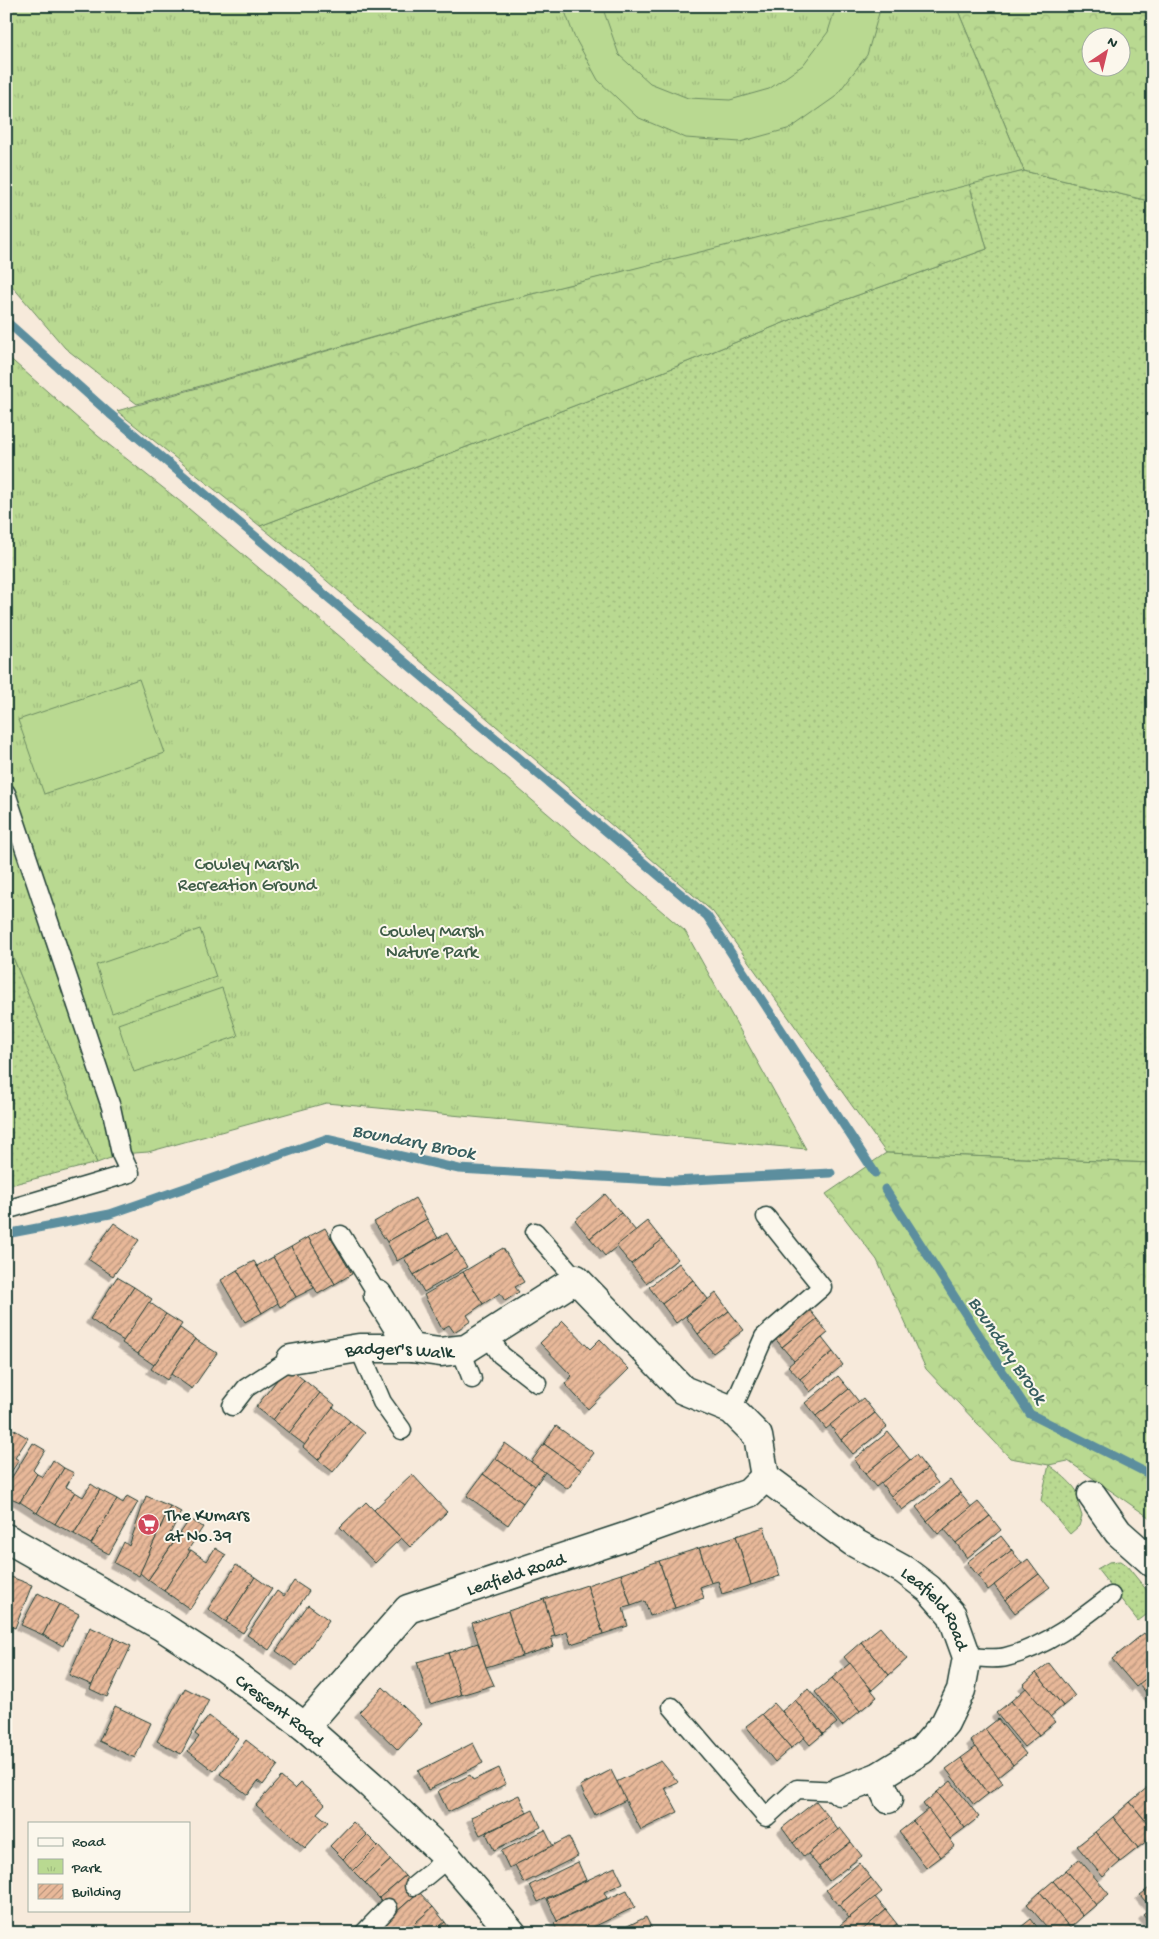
<svg xmlns="http://www.w3.org/2000/svg" width="1159" height="1939" font-family="'Gochi Hand',sans-serif">
	<defs>
		<pattern id="grass-dots" width="8" height="8" patternUnits="userSpaceOnUse" patternTransform="scale(1.25)"><rect width="8" height="8" fill="#b9d991"/><path d="M2 2h.1M6 6h.1" fill="none" stroke="#9fbb7e" stroke-width="1.8" stroke-linecap="round"/></pattern>
		<pattern id="forest-crowns" width="20" height="18" patternUnits="userSpaceOnUse" patternTransform="scale(1.25)"><rect width="20" height="18" fill="#b9d991"/><path d="M2 6a3 3 0 1 1 6 0M12 15a3 3 0 1 1 6 0" fill="none" stroke="#9fbb7e"/></pattern>
		<pattern id="park-tufts" width="24" height="20" patternUnits="userSpaceOnUse" patternTransform="scale(1.25)"><rect width="24" height="20" fill="#b9d991"/><path d="M3 7l-1-3M5 7V3M7 7l1-3M15 17l-1-3M17 17v-4M19 17l1-3" fill="none" stroke="#9fbb7e"/></pattern>
		<pattern id="building-hatch" width="6" height="6" patternUnits="userSpaceOnUse" patternTransform="scale(1.25)"><rect width="6" height="6" fill="#e8b899"/><path d="M-1 1l2-2M0 6l6-6M5 7l2-2" fill="none" stroke="#bb977e"/></pattern>
		<filter id="shadow"><feDropShadow dx="-4.5" dy="4.5" stdDeviation="0" flood-color="#0004"/></filter>
	</defs>
	<rect width="100%" height="100%" fill="#f7eadb"/>
	<filter id="ink" filterUnits="userSpaceOnUse"><feTurbulence type="fractalNoise" baseFrequency=".02" numOctaves="2"/><feDisplacementMap in="SourceGraphic" scale="10" xChannelSelector="R" yChannelSelector="G"/><feConvolveMatrix kernelMatrix="1 2 1 2 8 2 1 2 1" color-interpolation-filters="sRGB"/></filter>
	<g filter="url(#ink)">
		<g fill="url(#grass-dots)" stroke="#6c8b62">
			<polygon points="1024,171 1153,202 1153,1163 886,1153 713,912 313,569 260,526 665,371 805,314 987,249 969,183"/>
			<polygon points="6,940 97,1163 6,1186"/>
			<path d="M1049 1465C1059 1473 1085 1491 1078 1504L1082 1516 1079 1526 1070 1534 1041 1500Z"/>
			<polygon points="1120,1561 1127,1566 1153,1598 1153,1610 1138,1621 1097,1569 1109,1562"/>
		</g>
		<g fill="url(#forest-crowns)" stroke="#6c8b62" fill-rule="evenodd">
			<path d="M956 6H1153V202L1024 171ZM1092 38H1122V68H1092Z"/>
			<polygon points="969,183 987,249 805,314 665,371 260,526 117,411 480,307"/>
			<polygon points="886,1153 1153,1163 1153,1520 1068,1461 1049,1465 1010,1458 926,1369 877,1260 826,1194"/>
		</g>
		<g fill="url(#park-tufts)" stroke="#6c8b62">
			<polygon points="6,6 956,6 1024,171 480,307 137,404 65,348 6,279"/>
			<polygon points="6,355 98,436 182,503 401,688 685,931 806,1149 326,1103 148,1152 121,1154 97,1163 6,940"/>
		</g>
		<g fill="#b9d991" stroke="#6c8b62">
			<polygon points="563,6 602,6 619,55 650,83 688,98 730,100 769,89 803,65 828,32 836,6 881,6 867,55 835,97 791,128 740,142 686,138 637,117 598,80 574,36"/>
			<polygon points="139,679 165,753 44,794 18,720"/>
			<polygon points="200,929 216,977 112,1013 96,965"/>
			<polygon points="222,988 238,1036 134,1072 118,1024"/>
		</g>
		<g fill="none" stroke-linecap="round" stroke-linejoin="round">
			<g stroke="#5c8e9e" stroke-width="9">
				<polyline points="6,321 110,414 707,916 875,1173"/>
				<polyline points="885,1189 1030,1414 1153,1476"/>
				<polyline points="6,1234 110,1214 326,1139 459,1169 673,1181 831,1173"/>
			</g>
		</g>
		<g fill="url(#building-hatch)" stroke="#1f3d34" filter="url(#shadow)">
			<polygon points="605,1194 621,1213 590,1238 575,1220"/>
			<polygon points="415,1198 427,1219 387,1242 374,1222"/>
			<polygon points="621,1213 636,1231 605,1256 590,1238"/>
			<polygon points="427,1219 438,1238 397,1261 387,1242"/>
			<polygon points="647,1221 662,1240 631,1264 616,1246"/>
			<polygon points="114,1223 139,1240 113,1276 88,1259"/>
			<polygon points="325,1228 352,1274 335,1284 308,1237"/>
			<polygon points="447,1233 457,1250 414,1275 404,1258"/>
			<polygon points="308,1237 335,1284 318,1294 291,1247"/>
			<polygon points="662,1240 678,1259 646,1283 631,1264"/>
			<polygon points="291,1247 314,1288 296,1297 273,1257"/>
			<polygon points="503,1248 524,1282 515,1287 519,1292 505,1301 500,1293 483,1304 463,1272"/>
			<polygon points="457,1250 467,1267 424,1292 414,1275"/>
			<polygon points="273,1257 296,1297 280,1307 257,1266"/>
			<polygon points="254,1261 278,1303 262,1313 237,1270"/>
			<polygon points="679,1263 693,1280 662,1304 649,1287"/>
			<polygon points="237,1270 262,1313 245,1322 221,1280"/>
			<polygon points="463,1272 483,1304 467,1315 471,1321 454,1332 449,1325 442,1329 424,1295"/>
			<polygon points="117,1277 134,1287 106,1330 90,1319"/>
			<polygon points="693,1280 708,1299 676,1323 662,1304"/>
			<polygon points="134,1287 152,1299 124,1341 106,1330"/>
			<polygon points="716,1293 729,1311 698,1334 686,1317"/>
			<polygon points="149,1302 166,1314 138,1354 122,1343"/>
			<polygon points="805,1304 817,1319 782,1347 770,1332"/>
			<polygon points="729,1311 744,1330 713,1353 698,1334"/>
			<polygon points="166,1314 182,1324 154,1365 138,1354"/>
			<polygon points="817,1319 828,1333 794,1361 782,1347"/>
			<polygon points="563,1321 590,1349 600,1339 629,1369 588,1409 565,1384 572,1376 540,1343"/>
			<polygon points="180,1328 195,1339 167,1380 151,1369"/>
			<polygon points="822,1338 833,1352 800,1379 788,1366"/>
			<polygon points="195,1339 217,1353 192,1389 171,1374"/>
			<polygon points="833,1352 843,1365 810,1392 800,1379"/>
			<polygon points="287,1367 304,1380 273,1420 256,1407"/>
			<polygon points="838,1376 849,1389 816,1416 805,1403"/>
			<polygon points="304,1380 320,1393 289,1433 273,1420"/>
			<polygon points="849,1389 859,1402 826,1429 816,1416"/>
			<polygon points="320,1393 335,1405 305,1445 289,1433"/>
			<polygon points="863,1398 875,1413 841,1440 830,1425"/>
			<polygon points="333,1407 350,1421 318,1460 303,1447"/>
			<polygon points="875,1413 887,1427 853,1454 841,1440"/>
			<polygon points="350,1421 365,1433 333,1472 318,1460"/>
			<polygon points="556,1426 594,1453 581,1470 544,1444"/>
			<polygon points="13,1429 28,1438 15,1458 19,1460 6,1480 6,1441"/>
			<polygon points="888,1432 899,1446 865,1474 854,1459"/>
			<polygon points="33,1443 45,1450 33,1470 37,1474 20,1502 6,1496 6,1487"/>
			<polygon points="505,1443 545,1472 535,1486 495,1458"/>
			<polygon points="544,1444 581,1470 568,1489 531,1462"/>
			<polygon points="899,1446 910,1460 876,1487 865,1474"/>
			<polygon points="916,1455 927,1469 891,1496 881,1483"/>
			<polygon points="495,1458 535,1486 523,1503 483,1474"/>
			<polygon points="53,1460 64,1468 37,1513 20,1502 37,1474 43,1477"/>
			<polygon points="64,1468 74,1473 66,1487 75,1492 55,1524 37,1513"/>
			<polygon points="927,1469 938,1483 902,1510 891,1496"/>
			<polygon points="412,1474 447,1512 410,1547 374,1510"/>
			<polygon points="483,1474 523,1503 508,1525 467,1496"/>
			<polygon points="950,1480 960,1493 927,1521 916,1507"/>
			<polygon points="91,1484 100,1490 74,1534 55,1524 75,1492 83,1497"/>
			<polygon points="100,1490 117,1499 91,1544 74,1534"/>
			<polygon points="960,1493 972,1508 938,1534 927,1521"/>
			<polygon points="127,1496 138,1502 109,1554 91,1544 117,1499 123,1503"/>
			<polygon points="146,1496 170,1506 139,1576 114,1563 124,1542 129,1546"/>
			<polygon points="366,1502 401,1538 375,1563 340,1527"/>
			<polygon points="978,1502 990,1516 956,1543 944,1529"/>
			<polygon points="170,1506 181,1512 168,1538 174,1542 148,1580 140,1573"/>
			<polygon points="990,1516 1001,1530 967,1558 956,1543"/>
			<polygon points="190,1519 203,1527 188,1550 191,1550 164,1591 148,1580"/>
			<polygon points="764,1527 780,1576 751,1585 736,1536"/>
			<polygon points="736,1536 751,1585 722,1594 718,1581 711,1583 699,1548"/>
			<polygon points="1001,1536 1012,1550 978,1576 967,1562"/>
			<polygon points="215,1548 226,1555 190,1609 164,1591 191,1550 207,1561"/>
			<polygon points="699,1548 711,1583 700,1587 704,1598 675,1608 659,1561"/>
			<polygon points="1012,1550 1022,1564 988,1590 978,1576"/>
			<polygon points="1028,1559 1039,1574 1005,1600 994,1585"/>
			<polygon points="659,1561 675,1608 650,1616 645,1601 631,1606 621,1574"/>
			<polygon points="236,1565 255,1577 226,1622 208,1609"/>
			<polygon points="621,1574 631,1606 623,1608 628,1626 603,1634 587,1585"/>
			<polygon points="1039,1574 1050,1587 1015,1613 1005,1600"/>
			<polygon points="11,1577 32,1585 15,1628 6,1624 6,1589"/>
			<polygon points="255,1577 272,1589 243,1633 226,1622"/>
			<polygon points="294,1581 309,1591 269,1650 247,1635 277,1591 284,1596"/>
			<polygon points="587,1585 603,1634 571,1644 567,1632 555,1636 544,1599"/>
			<polygon points="38,1593 59,1604 43,1635 21,1625"/>
			<polygon points="544,1599 555,1636 551,1637 554,1646 522,1656 508,1611"/>
			<polygon points="59,1604 79,1614 63,1646 43,1635"/>
			<polygon points="308,1605 329,1620 297,1666 276,1651"/>
			<polygon points="508,1611 522,1656 486,1667 472,1623"/>
			<polygon points="90,1627 114,1638 92,1685 69,1675"/>
			<polygon points="880,1627 907,1659 889,1675 861,1642"/>
			<polygon points="1144,1633 1153,1644 1153,1673 1136,1687 1112,1659"/>
			<polygon points="114,1638 131,1646 107,1697 90,1689"/>
			<polygon points="861,1642 889,1675 872,1690 844,1657"/>
			<polygon points="478,1643 486,1667 494,1685 461,1695 448,1653"/>
			<polygon points="448,1653 461,1695 430,1704 417,1662"/>
			<polygon points="850,1663 877,1697 860,1711 832,1678"/>
			<polygon points="1049,1663 1075,1696 1063,1706 1036,1673"/>
			<polygon points="1036,1673 1063,1706 1050,1717 1023,1685"/>
			<polygon points="1153,1673 1153,1701 1139,1684"/>
			<polygon points="832,1678 860,1711 842,1726 815,1692"/>
			<polygon points="383,1687 422,1724 398,1750 359,1712"/>
			<polygon points="185,1688 209,1700 181,1754 157,1741"/>
			<polygon points="1026,1688 1055,1722 1039,1735 1011,1701"/>
			<polygon points="808,1689 837,1723 823,1734 795,1700"/>
			<polygon points="795,1700 823,1734 810,1745 782,1711"/>
			<polygon points="1011,1701 1039,1735 1024,1747 996,1713"/>
			<polygon points="774,1703 805,1737 791,1748 762,1714"/>
			<polygon points="115,1706 151,1723 135,1758 99,1741"/>
			<polygon points="762,1714 791,1748 775,1762 746,1726"/>
			<polygon points="209,1716 238,1738 214,1771 188,1751 199,1737 195,1734"/>
			<polygon points="998,1719 1026,1754 1013,1765 985,1729"/>
			<polygon points="985,1729 1013,1765 998,1777 971,1741"/>
			<polygon points="246,1740 278,1765 263,1785 258,1781 248,1795 220,1774"/>
			<polygon points="473,1743 483,1763 428,1790 418,1771"/>
			<polygon points="976,1747 1003,1783 988,1794 961,1758"/>
			<polygon points="961,1758 988,1794 974,1805 946,1769"/>
			<polygon points="661,1761 678,1782 665,1788 678,1812 641,1830 616,1782"/>
			<polygon points="499,1768 506,1784 448,1812 438,1791 470,1775 473,1780"/>
			<polygon points="611,1770 626,1800 595,1815 580,1786"/>
			<polygon points="281,1777 295,1789 301,1783 325,1804 317,1813 328,1822 305,1848 256,1805"/>
			<polygon points="951,1781 979,1817 965,1828 937,1792"/>
			<polygon points="1148,1787 1153,1793 1153,1830 1130,1802"/>
			<polygon points="937,1792 965,1828 950,1839 923,1804"/>
			<polygon points="519,1795 527,1813 480,1835 471,1817"/>
			<polygon points="816,1801 828,1816 793,1843 782,1828"/>
			<polygon points="1130,1802 1153,1830 1153,1836 1138,1848 1113,1817"/>
			<polygon points="928,1809 955,1846 941,1857 913,1821"/>
			<polygon points="533,1810 541,1827 494,1850 486,1833"/>
			<polygon points="828,1816 838,1830 804,1857 793,1843"/>
			<polygon points="1113,1817 1138,1848 1120,1862 1095,1832"/>
			<polygon points="913,1821 941,1857 926,1868 899,1832"/>
			<polygon points="353,1822 367,1835 343,1859 330,1846"/>
			<polygon points="840,1828 851,1842 819,1867 808,1854"/>
			<polygon points="545,1830 553,1846 509,1868 501,1851"/>
			<polygon points="1095,1832 1120,1862 1103,1877 1077,1846"/>
			<polygon points="367,1835 378,1846 353,1871 343,1859"/>
			<polygon points="569,1837 578,1856 524,1883 515,1865"/>
			<polygon points="851,1842 862,1856 829,1881 819,1867"/>
			<polygon points="378,1846 391,1860 365,1883 353,1871"/>
			<polygon points="1079,1859 1109,1894 1096,1905 1066,1870"/>
			<polygon points="391,1860 405,1876 379,1898 365,1883"/>
			<polygon points="578,1862 586,1880 538,1902 530,1885"/>
			<polygon points="859,1863 871,1878 839,1905 826,1890"/>
			<polygon points="615,1867 623,1883 604,1892 607,1898 557,1921 547,1899"/>
			<polygon points="1066,1870 1096,1905 1083,1916 1053,1881"/>
			<polygon points="405,1876 419,1892 377,1929 388,1908 379,1898"/>
			<polygon points="871,1878 882,1892 849,1918 839,1905"/>
			<polygon points="1053,1881 1083,1916 1070,1928 1040,1892"/>
			<polygon points="1153,1885 1153,1927 1143,1915 1151,1908 1140,1895"/>
			<polygon points="627,1890 635,1907 581,1933 558,1933 554,1923"/>
			<polygon points="419,1892 433,1907 404,1933 380,1933 377,1929"/>
			<polygon points="1040,1892 1070,1928 1064,1933 1052,1933 1027,1904"/>
			<polygon points="875,1897 886,1910 859,1933 846,1933 840,1925"/>
			<polygon points="433,1907 445,1922 432,1933 408,1933 406,1931"/>
			<polygon points="886,1910 897,1924 886,1933 859,1933"/>
			<polygon points="646,1917 653,1931 649,1933 613,1933"/>
			<polygon points="1031,1919 1042,1933 1018,1933 1016,1931"/>
			<polygon points="445,1922 453,1933 432,1933"/>
			<polygon points="897,1924 904,1933 886,1933"/>
		</g>
		<g fill="none" stroke-linecap="round" stroke-linejoin="round">
			<defs>
				<g id="service">
					<polyline points="6,793 111,1107 121,1154 130,1173 6,1210"/>
					<polyline points="535,1232 576,1279"/>
					<polyline points="341,1235 378,1295"/>
					<polyline points="488,1335 501,1355 537,1383"/>
					<polyline points="359,1348 382,1402 402,1430"/>
					<polyline points="461,1350 472,1379"/>
					<polyline points="232,1406 246,1388 291,1359"/>
					<polyline points="732,1410 764,1337 822,1287 766,1217"/>
					<path d="M967 1657C979 1657 994 1660 1006 1657 1046 1647 1079 1621 1111 1596"/>
					<polyline points="672,1707 766,1817 797,1789 840,1791"/>
					<polyline points="414,1886 448,1858"/>
					<polyline points="364,1933 388,1908"/>
				</g>
				<g id="minor">
					<polyline points="378,1295 411,1348"/>
					<path id="s1" d="M291 1359 359 1348H411L440 1352 466 1349 576 1279 683 1390 732 1410 758 1436 765 1477"/>
					<polyline points="1092,1495 1118,1532 1153,1563"/>
					<path id="s2" d="M6 1538 161 1626 224 1667 305 1727 371 1785 448 1858 512 1933"/>
					<path id="s3" d="M305 1727 408 1609 625 1537 749 1493 765 1477 853 1542 904 1570 929 1589 952 1615 967 1657 961 1690 945 1723 922 1750 878 1777 840 1791"/>
					<polyline points="878,1777 888,1799"/>
				</g>
			</defs>
			<use href="#service" stroke="#1f3d34" stroke-width="21"/>
			<use href="#minor" stroke="#1f3d34" stroke-width="31"/>
			<use href="#service" stroke="#fbf7ec" stroke-width="18"/>
			<use href="#minor" stroke="#fbf7ec" stroke-width="28"/>
		</g>
	</g>
	<defs>
		<symbol id="supermarket-disc" viewBox="-11 -11 22 22"><circle r="9.5" fill="#d1495b" stroke="#fbf7ec"/><path d="M-6-5.5h2.5l.6 2H6L4.5 2H-2.5L-4.4-4H-6ZM-1.5 3.2a1.3 1.3 0 1 0 .1 0ZM3 3.2a1.3 1.3 0 1 0 .1 0Z" fill="#fff"/></symbol>
	</defs>
	<g fill-rule="evenodd">
		<use href="#supermarket-disc" x="136" y="1512" width="25" height="25"/>
	</g>
	<g text-anchor="middle" stroke-width="4" stroke-linejoin="round" paint-order="stroke">
		<g font-size="18" fill="#3e5c47" stroke="#fbf7ec">
			<text x="247" y="869">Cowley Marsh<tspan x="247" dy="21">Recreation Ground</tspan></text>
			<text x="432" y="936">Cowley Marsh<tspan x="432" dy="21">Nature Park</tspan></text>
		</g>
		<g font-size="18" fill="#1f3d34" stroke="#fbf7ec">
			<text dy="6" stroke="none"><textPath href="#s1" startOffset="109">Badger's Walk</textPath></text>
			<text dy="6" stroke="none"><textPath href="#s3" startOffset="270">Leafield Road</textPath></text>
			<text dy="6" stroke="none"><textPath href="#s3" startOffset="758">Leafield Road</textPath></text>
			<text dy="6" stroke="none"><textPath href="#s2" startOffset="324">Crescent Road</textPath></text>
		</g>
		<g font-size="18" fill="#1f3d34" stroke="#fbf7ec" text-anchor="start">
			<text x="165" y="1520">The Kumars<tspan x="165" dy="21">at No.39</tspan></text>
		</g>
		<g font-size="19" font-style="italic" fill="#385f60" stroke="#fbf7ec">
			<text transform="translate(414 1140) rotate(11)" y="7">Boundary Brook</text>
			<text transform="translate(1009 1349) rotate(56)" y="7">Boundary Brook</text>
		</g>
	</g>
	<rect width="1159" height="1939" fill="none" stroke="#fbf7ec" stroke-width="25"/>
	<rect x="12" y="12" width="1134" height="1914" fill="none" stroke="#1f3d34" stroke-width="2" filter="url(#ink)"/>
	<rect x="28" y="1822" width="162" height="90" fill="#fbf7ec" stroke="#a3ada2"/>
	<rect x="38" y="1838" width="25" height="8" fill="#fbf7ec" stroke="#a3ada2"/>
	<text x="72" y="1846" font-size="15" fill="#1f3d34">Road</text>
	<rect x="38" y="1859" width="25" height="15" fill="url(#park-tufts)" stroke="#a3ada2"/>
	<text x="72" y="1872" font-size="15" fill="#1f3d34">Park</text>
	<rect x="38" y="1884" width="25" height="15" fill="url(#building-hatch)" stroke="#a3ada2"/>
	<text x="72" y="1896" font-size="15" fill="#1f3d34">Building</text>
	<g transform="translate(1106 52) rotate(35)"><circle r="24" fill="#fbf7ec" stroke="#a3ada2"/>
	<path d="M0-4L9 19L0 12L-9 19Z" fill="#d1495b"/>
	<text y="-8" font-size="14" font-weight="bold" text-anchor="middle" fill="#1f3d34">N</text>
	</g>
</svg>
